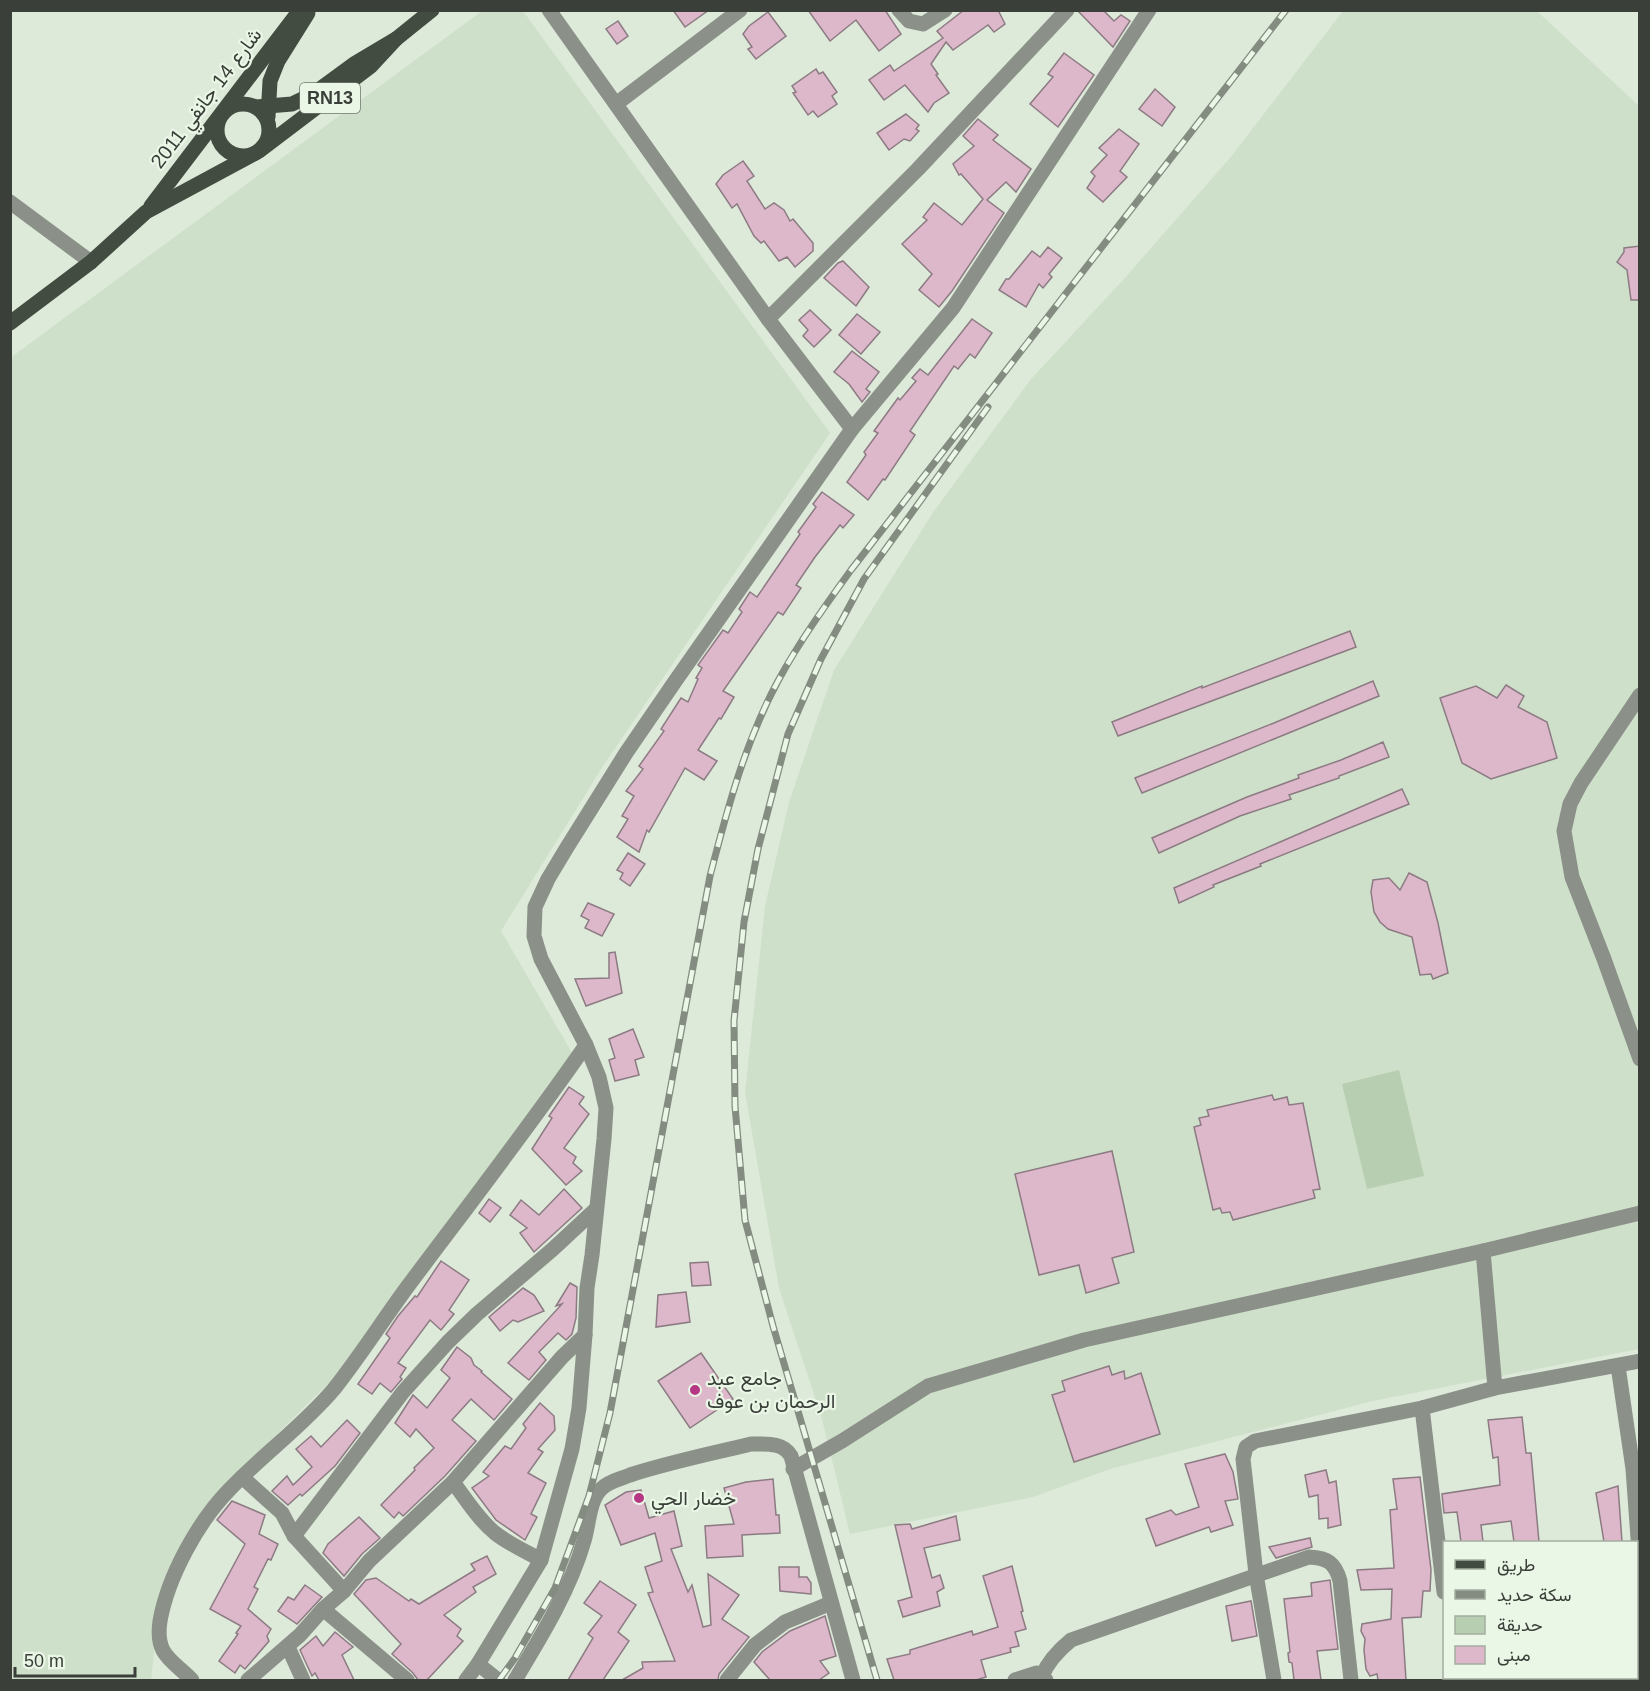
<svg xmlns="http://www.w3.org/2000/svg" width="1650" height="1691" font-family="Arial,Vazirmatn,sans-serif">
	<rect width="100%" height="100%" fill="#dde9d9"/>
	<g fill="#cfe0ca">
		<polygon points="482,11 523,11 830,433 601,769 501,931 574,1056 331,1381 212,1498 162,1587 151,1680 11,1680 10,358"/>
		<polygon points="1343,11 1537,11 1639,106 1639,1349 1373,1401 1110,1469 1033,1497 850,1534 822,1419 779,1288 745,1092 765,906 789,802 834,670 934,511 1031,379 1123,280 1230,158"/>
	</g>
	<polygon fill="#b7ceb0" points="1399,1070 1424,1176 1367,1189 1342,1084"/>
	<g fill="#ddb8ca" stroke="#8c7b83" stroke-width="1.5">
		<polygon points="673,10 709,10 685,27"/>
		<polygon points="808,10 885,10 901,34 879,51 856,20 830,41"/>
		<polygon points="964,10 998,10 1005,24 994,32 988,25 953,50 946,42 931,64 938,74 936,75 949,93 934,103 928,112 905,85 884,100 869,80 890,65 894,71 943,38 937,31"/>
		<polygon points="1077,10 1103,10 1114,21 1121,15 1130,21 1113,47"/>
		<polygon points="768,12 786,36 756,59 748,49 752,47 743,34 749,26"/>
		<polygon points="618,21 628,36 617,44 606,29"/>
		<polygon points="1064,53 1094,75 1058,127 1030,104 1053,77 1048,74"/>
		<polygon points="816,69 819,74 823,72 837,92 832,96 837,104 818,117 813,111 808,115 793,93 796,92 792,86"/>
		<polygon points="1155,89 1175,107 1162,126 1139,109"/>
		<polygon points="906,114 919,125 916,129 919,131 910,141 904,139 889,150 877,133"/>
		<polygon points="978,119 998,135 993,140 1031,169 1016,192 1006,182 987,200 1004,213 952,291 939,307 919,290 932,274 902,244 927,220 923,217 934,203 962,225 983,199 961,174 959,175 953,164 974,146 963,136"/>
		<polygon points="1119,129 1139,144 1120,171 1127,177 1103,202 1087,188 1095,176 1091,172 1107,155 1099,148"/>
		<polygon points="743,161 754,176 747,181 765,209 774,203 784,210 790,221 793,219 813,243 813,251 795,267 787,257 779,261 764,241 761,243 754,236 737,204 732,208 716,184 723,175"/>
		<polygon points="1640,246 1640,300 1631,300 1627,270 1617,262 1624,252 1624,248"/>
		<polygon points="1048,247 1062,258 1049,274 1052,277 1043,288 1039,284 1026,307 999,290 1006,279 1009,279 1032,251 1040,257"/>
		<polygon points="843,261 869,287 856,306 824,278 838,263"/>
		<polygon points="810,310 831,330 814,347 803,336 808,330 799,320"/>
		<polygon points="857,314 880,332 861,354 839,335"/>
		<polygon points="972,319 992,333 975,358 970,354 958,369 954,366 910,431 915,435 885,480 883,479 868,500 847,482 866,455 864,452 878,433 874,431 898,398 900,400 916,381 912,378 920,369 928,375"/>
		<polygon points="852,351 879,372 866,389 870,392 862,402 849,384 834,372"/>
		<polygon points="822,492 854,515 843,528 840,525 815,557 796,585 801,588 783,615 778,612 723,691 734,697 721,719 719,718 698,750 717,761 704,780 685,768 649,832 647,830 639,852 617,837 628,819 622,816 634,796 626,791 643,769 639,766 664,731 661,729 681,698 688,702 698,679 696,678 702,668 698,665 723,630 728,633 742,612 739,609 750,592 757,597 800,534 798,532 816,507 813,504"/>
		<polygon points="1350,631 1356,647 1118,736 1112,722 1202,686 1202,688"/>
		<polygon points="1373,681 1379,696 1142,793 1135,778 1274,723"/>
		<polygon points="1506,685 1524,696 1518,707 1547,722 1557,758 1491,779 1462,763 1440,698 1476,686 1497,698"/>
		<polygon points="1383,742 1389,757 1339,776 1339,778 1289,795 1291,799 1240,816 1159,853 1152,838 1247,797 1299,778 1298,775 1341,760"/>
		<polygon points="1402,789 1409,804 1260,864 1261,866 1213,885 1214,887 1179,903 1174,888"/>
		<polygon points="628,853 645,864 630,886 620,879 623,873 617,870"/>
		<polygon points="1409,873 1427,882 1438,923 1448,973 1433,979 1431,974 1420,975 1412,937 1388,929 1380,922 1374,912 1371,892 1373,880 1389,878 1400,890"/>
		<polygon points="588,903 614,914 602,936 585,928 589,920 581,916"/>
		<polygon points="615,952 622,993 586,1006 575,979 609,978 609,953"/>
		<polygon points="633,1029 644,1057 635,1060 639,1075 615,1081 609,1060 615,1058 609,1039"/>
		<polygon points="569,1087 584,1097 579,1104 589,1114 564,1148 576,1157 573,1163 582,1171 566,1185 532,1149 552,1118 549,1116"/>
		<polygon points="1272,1095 1274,1100 1287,1097 1289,1105 1303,1103 1320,1189 1313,1190 1315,1198 1233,1220 1230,1212 1222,1213 1220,1208 1213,1210 1194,1127 1201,1125 1199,1118 1209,1116 1207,1110"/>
		<polygon points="1112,1151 1134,1252 1112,1258 1119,1283 1086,1293 1079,1265 1039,1275 1015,1174"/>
		<polygon points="564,1189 582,1208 534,1252 520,1233 527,1228 510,1215 521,1200 539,1215"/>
		<polygon points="489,1199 501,1208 490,1222 479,1213"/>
		<polygon points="441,1261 469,1280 449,1310 454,1314 441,1330 430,1320 398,1363 406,1368 400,1377 402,1379 391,1392 380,1383 372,1394 358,1384 390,1338 386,1334 398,1316 415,1296 417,1297"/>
		<polygon points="708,1262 711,1285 692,1286 690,1263"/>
		<polygon points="570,1283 577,1287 576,1318 572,1334 566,1340 558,1333 539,1352 546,1360 529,1380 508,1363 562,1304 556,1306"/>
		<polygon points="523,1288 534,1295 544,1311 518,1322 513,1320 500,1331 489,1317"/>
		<polygon points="686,1292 690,1322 656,1327 658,1295"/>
		<polygon points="457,1347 471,1358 474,1365 482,1371 481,1372 512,1399 494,1420 471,1399 452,1420 476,1441 445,1476 403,1516 399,1512 394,1518 381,1505 415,1470 414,1468 434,1448 416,1429 410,1437 395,1423 413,1395 427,1408 450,1378 441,1370"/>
		<polygon points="701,1353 733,1399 690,1428 658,1381"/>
		<polygon points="1109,1366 1112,1375 1124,1371 1125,1379 1141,1373 1160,1434 1074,1462 1052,1395 1065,1391 1062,1381"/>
		<polygon points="540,1403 554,1416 555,1430 538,1449 543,1452 528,1473 546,1483 531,1514 537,1517 525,1540 496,1520 472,1488 489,1476 483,1472 505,1446 511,1449 526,1428 523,1424"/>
		<polygon points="1522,1417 1526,1453 1531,1453 1539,1542 1514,1542 1511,1521 1481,1525 1483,1542 1461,1542 1457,1512 1444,1513 1442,1494 1500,1485 1498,1457 1493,1458 1488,1420"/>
		<polygon points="347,1420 360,1433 335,1466 302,1496 300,1494 288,1505 272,1491 287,1476 293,1485 312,1467 296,1449 311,1436 321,1447"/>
		<polygon points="1225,1454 1233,1472 1238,1499 1225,1501 1233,1525 1211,1532 1209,1527 1156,1546 1146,1519 1171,1510 1176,1515 1199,1507 1185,1464"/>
		<polygon points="1326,1470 1329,1483 1336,1481 1341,1525 1328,1528 1328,1518 1319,1519 1318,1495 1309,1497 1305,1475"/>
		<polygon points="1420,1477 1431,1570 1430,1591 1423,1591 1421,1617 1402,1618 1406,1680 1378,1680 1377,1674 1370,1676 1366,1669 1364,1650 1365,1639 1361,1631 1362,1624 1391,1619 1392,1589 1361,1590 1357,1570 1394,1568 1390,1510 1397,1509 1393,1479"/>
		<polygon points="773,1479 776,1515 779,1515 780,1533 742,1535 743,1556 707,1558 705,1526 734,1524 724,1488 746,1482"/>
		<polygon points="1618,1486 1622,1542 1604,1542 1596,1493"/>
		<polygon points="641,1490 649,1518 674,1511 682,1546 671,1549 688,1592 692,1585 703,1627 711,1625 708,1574 739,1595 722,1619 749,1637 719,1674 718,1680 622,1680 643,1668 642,1662 675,1661 648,1593 653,1592 645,1567 662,1561 655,1533 621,1545 605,1505 626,1492"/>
		<polygon points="232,1501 265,1515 259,1534 278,1544 271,1560 268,1559 254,1587 258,1589 248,1609 271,1629 267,1636 269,1641 245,1669 240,1665 235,1673 219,1661 238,1634 236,1633 241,1626 210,1609 245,1544 217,1520"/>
		<polygon points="956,1516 960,1540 924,1548 932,1578 940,1575 944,1588 937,1592 940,1606 903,1617 898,1601 912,1597 895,1525 910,1524 912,1529"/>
		<polygon points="359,1517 380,1538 362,1554 344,1576 323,1553 328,1544"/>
		<polygon points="1310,1538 1312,1547 1276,1558 1269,1547"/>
		<polygon points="487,1556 496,1574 473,1587 476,1592 444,1615 461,1629 457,1636 463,1641 427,1680 418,1680 413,1673 392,1654 401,1644 354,1594 366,1580 376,1578 409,1601 411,1599 419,1604 475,1570 471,1564"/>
		<polygon points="1012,1566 1023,1611 1021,1612 1026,1629 1015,1632 1019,1646 1010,1648 1011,1652 981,1660 986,1677 976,1680 894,1680 887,1659 910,1654 910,1650 972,1631 973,1635 998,1627 983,1576"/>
		<polygon points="779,1567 799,1567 799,1577 807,1577 811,1583 811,1594 780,1591"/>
		<polygon points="1330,1580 1338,1649 1317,1651 1321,1680 1294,1680 1292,1663 1289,1662 1288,1653 1290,1652 1284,1599 1312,1596 1311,1583"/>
		<polygon points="600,1581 636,1605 618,1632 629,1641 603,1680 568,1680 593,1638 588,1634 602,1616 584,1603"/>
		<polygon points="305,1585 322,1597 297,1624 278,1611 288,1597 294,1600"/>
		<polygon points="1251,1601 1257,1636 1232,1641 1226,1606"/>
		<polygon points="825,1616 836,1656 820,1661 829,1673 819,1680 770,1680 754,1662 762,1652 790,1631"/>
		<polygon points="335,1632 353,1647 342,1655 354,1680 319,1680 315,1673 312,1676 300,1650 316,1636 323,1646"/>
	</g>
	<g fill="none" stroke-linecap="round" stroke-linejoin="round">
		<g stroke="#8b9089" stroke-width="15">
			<polyline points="549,10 768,319 852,429"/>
			<polyline points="899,10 909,21 923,24 945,10"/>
			<polyline points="616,104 740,10"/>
			<polyline points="10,202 91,262"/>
			<polyline points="768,319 918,169 1067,10"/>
			<polyline points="1640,695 1581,783 1570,804 1564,831 1572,877 1604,959 1640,1059"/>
			<polyline points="1483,1251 1495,1388"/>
			<polyline points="1618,1366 1633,1469 1640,1565"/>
			<polyline points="1422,1408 1444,1592"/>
			<polyline points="793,1469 842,1441 928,1386 1084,1340 1483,1251 1640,1213"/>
			<polyline points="242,1477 282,1513 294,1536 344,1591"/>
			<path d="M453 1482C466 1499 478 1519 495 1533 509 1544 525 1551 541 1560"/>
			<polyline points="294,1536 403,1392 448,1342 477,1314 553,1249 596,1209"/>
			<polyline points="323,1609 407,1680"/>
			<polyline points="288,1647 303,1680"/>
			<polyline points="478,1664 498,1680"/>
			<path d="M1042 1676C1048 1661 1059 1650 1071 1640L1309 1557C1327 1558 1335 1562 1340 1581L1351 1680"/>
			<polyline points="1454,1678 1454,1680"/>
			<path d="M192 1680C171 1659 155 1655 160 1621 168 1576 198 1522 229 1490 262 1455 303 1426 334 1389 360 1356 383 1320 408 1286 468 1206 529 1127 586 1045"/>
			<polyline points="248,1680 300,1635 323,1609 344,1591 369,1561 453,1482 562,1357 585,1335"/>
			<polyline points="466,1680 478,1664 541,1560 572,1449 579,1408 585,1335 587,1288 592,1255 604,1139 606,1108 599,1077 586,1045 541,959 534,936 535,907 548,879 566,849 626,753 676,680 852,429 953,308 1149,10"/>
			<path d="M515 1680C541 1637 570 1590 584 1541 589 1525 589 1501 601 1489 609 1481 621 1479 630 1475 670 1462 710 1454 751 1444 766 1444 783 1442 791 1456L853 1680"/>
			<polyline points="727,1680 755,1645 785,1622 831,1603"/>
			<polyline points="1015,1680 1037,1673 1046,1680"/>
			<polyline points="1274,1680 1256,1574 1243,1459 1246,1447 1255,1441 1422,1408 1495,1388 1640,1361"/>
		</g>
		<g stroke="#434c41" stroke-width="15">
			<circle cx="243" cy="130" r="26"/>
			<polyline points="256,107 292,104 313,94 354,64 396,39 432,10"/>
			<polyline points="268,117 270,81 278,61 308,13"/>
			<polyline points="151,206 300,10"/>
			<polyline points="10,323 91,262 146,212 259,151 371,66 396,39"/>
		</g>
		<defs>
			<g id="rail">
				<path d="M499 1680 515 1658 555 1588 589 1496 610 1413 710 876C727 810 745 742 778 681 799 642 825 606 851 570L1286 10"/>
				<polyline points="877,1680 773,1326 745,1220 735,1106 734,1021 744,922 758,849 788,734 821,659 864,579 988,407"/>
			</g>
		</defs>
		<use href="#rail" stroke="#848c82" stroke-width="7"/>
		<use href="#rail" stroke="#eaf6e6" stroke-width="4.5" stroke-dasharray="14" stroke-linecap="butt"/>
	</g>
	<g fill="#b63885" stroke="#eaf6e6" stroke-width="2">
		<circle cx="695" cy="1390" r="6"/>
		<circle cx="639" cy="1498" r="6"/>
	</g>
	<g text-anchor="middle" stroke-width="4.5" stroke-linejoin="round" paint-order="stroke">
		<rect fill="#eaf6e6" stroke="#6f766d" stroke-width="1.5" x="300" y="83" width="60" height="30" rx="4.5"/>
		<g font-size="18" font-weight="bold" fill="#3a3f39">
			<text x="330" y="104">RN13</text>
		</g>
		<g font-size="20" fill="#3a3f39" stroke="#eaf6e6">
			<text transform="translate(206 98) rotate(-53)" y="7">شارع 14 جانفي 2011</text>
		</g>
		<g font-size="20" fill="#3a3f39" stroke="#eaf6e6" text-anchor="start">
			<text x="707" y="1385">جامع عبد<tspan x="707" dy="23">الرحمان بن عوف</tspan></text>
			<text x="651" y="1505">خضار الحي</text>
		</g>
	</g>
	<rect width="1650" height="1691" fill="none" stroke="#3a3f39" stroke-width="24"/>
	<rect x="1443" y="1541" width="195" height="138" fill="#eaf6e6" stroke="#a4ada1" stroke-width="1.5"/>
	<rect x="1455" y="1560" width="30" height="9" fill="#434c41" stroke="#a4ada1" stroke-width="1.5"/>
	<text x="1497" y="1571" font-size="18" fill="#3a3f39">طريق</text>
	<rect x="1455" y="1590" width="30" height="9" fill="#848c82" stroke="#a4ada1" stroke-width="1.5"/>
	<text x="1497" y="1601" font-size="18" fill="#3a3f39">سكة حديد</text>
	<rect x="1455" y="1616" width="30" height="18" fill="#b7ceb0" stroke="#a4ada1" stroke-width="1.5"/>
	<text x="1497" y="1631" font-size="18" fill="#3a3f39">حديقة</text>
	<rect x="1455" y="1646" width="30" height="18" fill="#ddb8ca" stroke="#a4ada1" stroke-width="1.5"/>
	<text x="1497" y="1661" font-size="18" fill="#3a3f39">مبنى</text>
	<path d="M15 1667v9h120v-9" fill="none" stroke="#3a3f39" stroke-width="3"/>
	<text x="24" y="1667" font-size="18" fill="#3a3f39" stroke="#eaf6e6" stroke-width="4.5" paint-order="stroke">50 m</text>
</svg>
